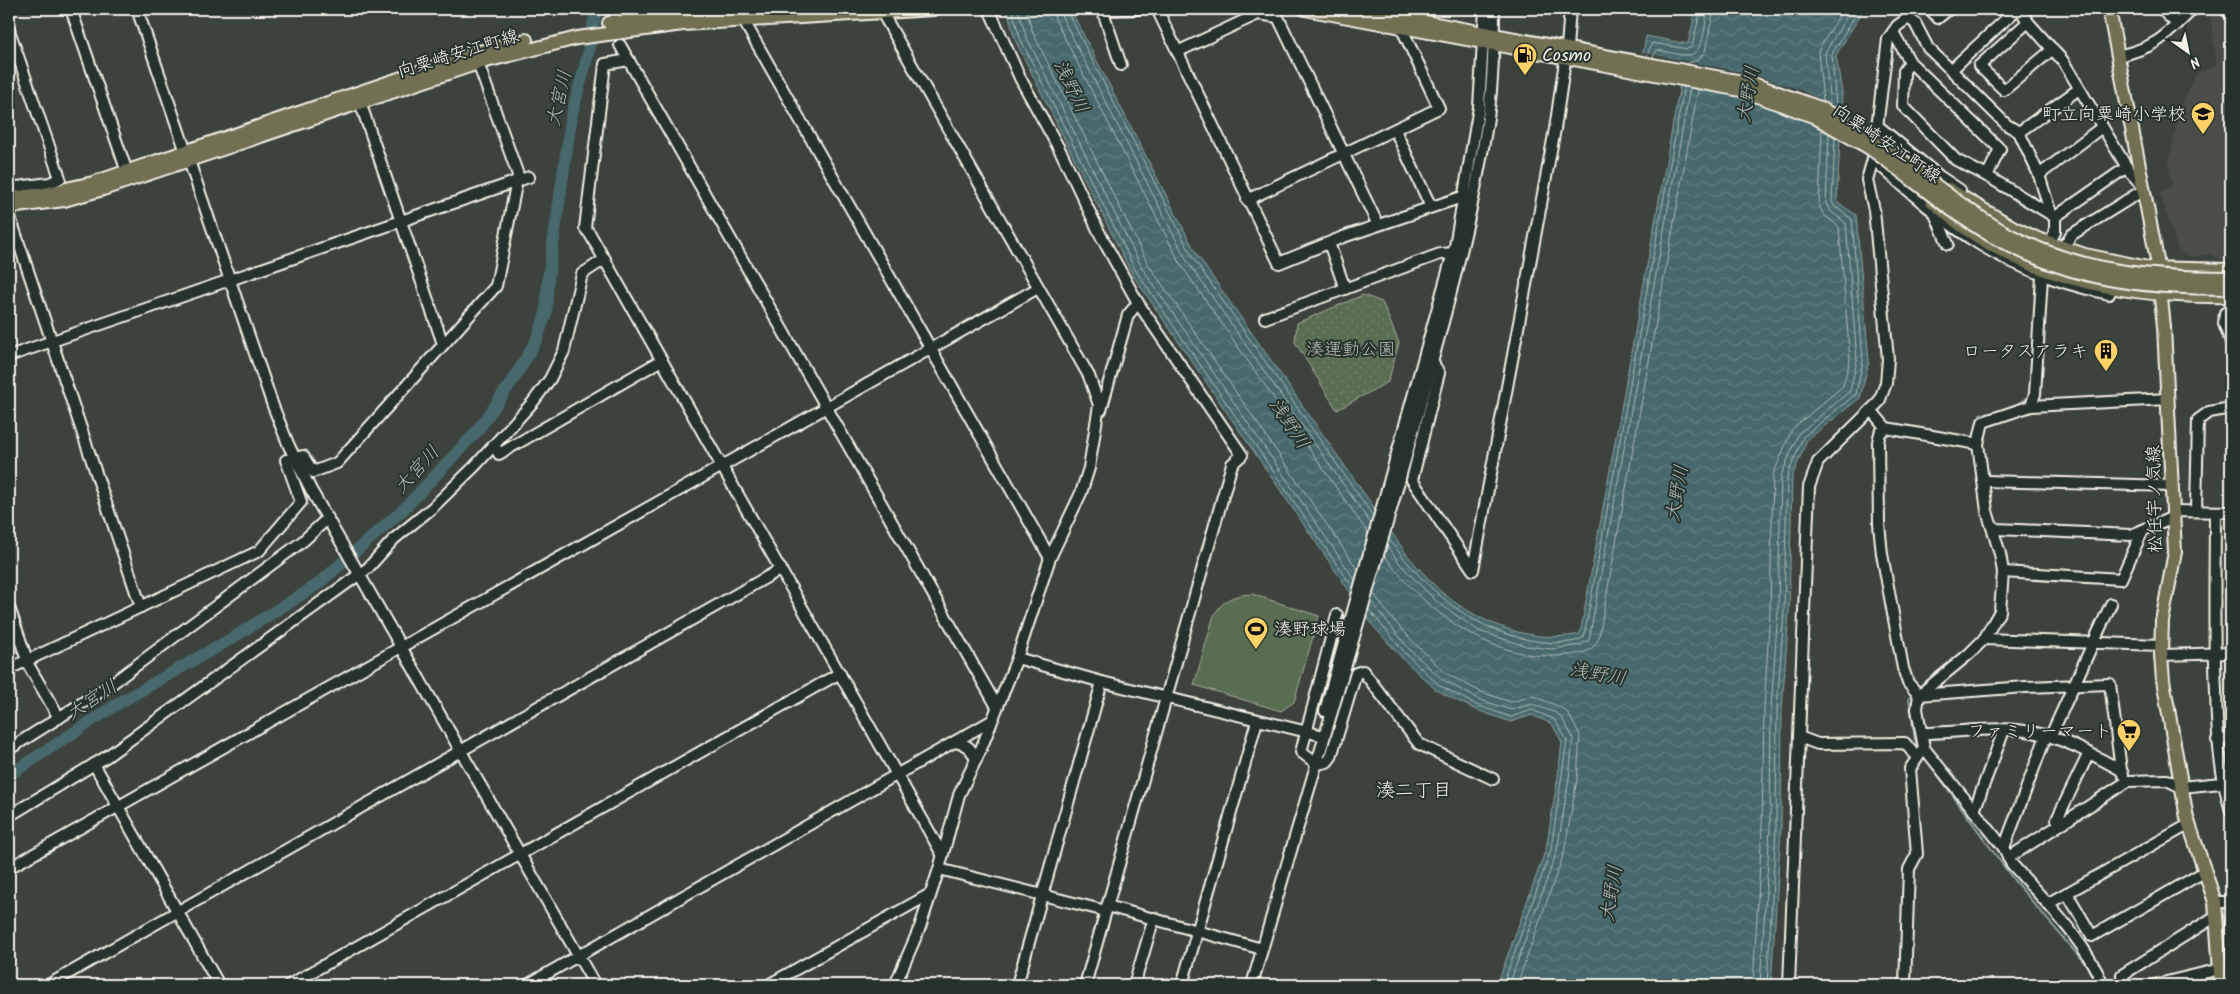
<svg xmlns="http://www.w3.org/2000/svg" width="2240" height="994" font-family="Kalam,'Klee One',sans-serif">
	<defs>
		<pattern id="park-dots" width="8" height="8" patternUnits="userSpaceOnUse" patternTransform="scale(1.25)"><rect width="8" height="8" fill="#586d51"/><path d="M2 2h.1M6 6h.1" fill="none" stroke="#71826a" stroke-width="1.8" stroke-linecap="round"/></pattern>
		<pattern id="water-waves" width="16" height="10" patternUnits="userSpaceOnUse" patternTransform="scale(1.25)"><rect width="16" height="10" fill="#46686c"/><path d="M0 5q4-4 8 0t8 0" fill="none" stroke="#617e81"/></pattern>
	</defs>
	<rect width="100%" height="100%" fill="#3c433d"/>
	<filter id="ink" filterUnits="userSpaceOnUse"><feTurbulence type="fractalNoise" baseFrequency=".02" numOctaves="2"/><feDisplacementMap in="SourceGraphic" scale="10" xChannelSelector="R" yChannelSelector="G"/><feConvolveMatrix kernelMatrix="1 2 1 2 8 2 1 2 1" color-interpolation-filters="sRGB"/></filter>
	<g filter="url(#ink)">
		<polygon fill="#4c4e48" points="2210,12 2222,13 2231,18 2231,261 2222,260 2209,254 2191,257 2178,250 2160,193 2172,186 2169,161 2181,106 2197,73 2217,65"/>
		<polygon fill="url(#park-dots)" stroke="#a6af9c" points="1363,295 1382,302 1399,343 1388,382 1337,410 1295,342 1297,323"/>
		<path fill="#586d51" stroke="#a6af9c" d="M1252 594 1319 616 1294 702 1281 711 1194 685 1214 615C1224 599 1233 595 1252 594Z"/>
		<path fill="url(#water-waves)" stroke="#8c9f9e" d="M1007 9H1070L1197 255 1408 556C1420 569 1432 584 1445 595 1484 625 1532 644 1580 634L1680 85 1642 58 1646 36 1688 44 1696 9H1864L1836 55 1842 93 1837 202 1856 215 1869 361 1860 398 1807 440 1792 477 1789 611 1782 709 1781 829 1771 985H1497L1546 849 1558 776 1562 742 1552 724 1532 715 1511 722 1474 709 1436 690 1402 658 1374 627 1132 274 1015 40Z"/>
		<polygon fill="#3c433d" points="1640,52 1751,74 1798,89 1844,110 1843,136 1816,121 1639,57"/>
		<g fill="none" stroke-linecap="round" stroke-linejoin="round">
			<g stroke="#aebab6" stroke-width="1">
				<polyline points="1012,9 1020,38 1136,271 1353,588"/>
				<polyline points="1018,9 1026,36 1142,268 1355,580"/>
				<polyline points="1026,9 1033,33 1148,264 1358,570"/>
				<polyline points="1053,9 1055,19 1181,265 1368,533"/>
				<polyline points="1060,9 1061,15 1187,261 1371,524"/>
				<polyline points="1066,9 1193,258 1373,516"/>
				<polyline points="1647,56 1652,43 1687,49 1692,47 1701,9"/>
				<path d="M1653 57 1657 50C1667 51 1679 56 1689 55 1704 54 1706 20 1707 9"/>
				<polyline points="1686,64 1698,60 1705,52 1714,9"/>
				<polyline points="1823,101 1818,51 1843,9"/>
				<polyline points="1830,105 1825,53 1851,9"/>
				<polyline points="1836,109 1832,54 1859,9"/>
				<path d="M1389 539C1428 592 1475 634 1543 642 1554 643 1575 644 1584 637L1684 87"/>
				<polyline points="1387,546 1400,564 1437,602 1479,631 1526,646 1552,649 1581,645 1589,640 1690,88"/>
				<path d="M1384 555C1426 613 1494 664 1569 655 1582 653 1594 652 1599 637L1698 90"/>
				<polyline points="1373,593 1389,615 1416,645 1447,674 1481,692 1511,702 1533,696 1560,707 1568,713 1580,735 1577,779 1564,853 1517,985"/>
				<polyline points="1371,602 1410,650 1443,680 1478,699 1511,710 1532,704 1556,713 1562,718 1573,738 1569,778 1557,851 1509,985"/>
				<polyline points="1369,610 1406,654 1439,685 1476,705 1511,717 1532,710 1554,719 1567,740 1551,850 1503,985"/>
				<polyline points="1753,985 1762,828 1764,709 1770,610 1773,475 1792,429 1843,386 1850,360 1839,227 1824,215 1819,206 1822,129"/>
				<polyline points="1760,985 1770,828 1771,709 1778,610 1781,476 1798,434 1850,391 1857,361 1846,223 1829,210 1826,203 1829,134"/>
				<polyline points="1767,985 1776,829 1777,709 1784,611 1787,477 1803,437 1856,394 1863,361 1852,219 1834,206 1832,202 1835,137"/>
			</g>
			<g stroke="#8c9f9e" stroke-width="2">
				<polyline points="1913,13 1918,20"/>
				<path d="M1980 419V414C1997 414 2016 406 2029 396"/>
				<polyline points="1974,448 1976,467"/>
				<polyline points="1945,668 1966,650"/>
				<polyline points="1913,695 1909,698 1915,741 1919,748"/>
				<polyline points="1924,756 2013,879 2087,966 2096,985"/>
			</g>
			<polyline stroke="#46686c" stroke-width="12" points="9,775 119,703 229,640 317,585 404,509 478,430 515,377 537,339 546,313 548,279 572,113 588,55 596,9"/>
			<defs>
				<g id="minor">
					<polyline points="71,9 127,172"/>
					<polyline points="137,9 273,406 289,446 311,490 595,985"/>
					<polyline points="614,9 615,14"/>
					<polyline points="880,9 1089,376 1099,405 1089,468 1081,493 1050,558 1017,658 981,749 959,795 939,869 920,927 895,985"/>
					<polyline points="989,9 1020,78 1062,154 1101,236 1138,303 1242,455 1232,464 1085,985"/>
					<polyline points="1102,9 1121,65"/>
					<polyline points="1157,9 1279,263 1343,237 1468,195"/>
					<polyline points="1274,9 1378,225"/>
					<polyline points="1930,9 1938,18 1949,9"/>
					<polyline points="2017,9 1951,70 2007,125 2019,132"/>
					<polyline points="2020,9 2028,22 2063,61 2129,171 2143,186"/>
					<polyline points="2161,9 2177,24"/>
					<polyline points="2224,9 2231,14"/>
					<polyline points="1102,10 1138,9"/>
					<polyline points="741,16 1050,558"/>
					<polyline points="1908,18 1915,23 1928,48 1951,70"/>
					<polyline points="2028,22 1979,66 2004,90 2053,49"/>
					<polyline points="9,30 60,178 50,183 9,188"/>
					<polyline points="1893,32 1910,62 2000,149 1987,176 1956,160 1903,106 1904,71 1910,62"/>
					<polyline points="620,45 996,705"/>
					<polyline points="1177,52 1258,14 1278,17"/>
					<path d="M2118 56C2158 47 2165 36 2193 9"/>
					<polyline points="629,60 605,64 585,228 590,234 942,854"/>
					<polyline points="2079,89 2019,132 2039,175 2102,127"/>
					<polyline points="360,102 443,344"/>
					<polyline points="1878,126 1939,176 1960,190"/>
					<polyline points="1395,130 1431,207"/>
					<path d="M1873 159C1951 230 2003 272 2109 294L2112 288"/>
					<polyline points="2039,175 2051,214"/>
					<polyline points="1987,176 2055,217 2127,167"/>
					<polyline points="1247,200 1439,108 1401,27"/>
					<polyline points="9,214 141,607"/>
					<polyline points="1935,214 1948,244"/>
					<polyline points="2052,238 2055,232 2055,217"/>
					<polyline points="1329,243 1345,289"/>
					<polyline points="2066,243 2071,235 2137,194 2144,192"/>
					<polyline points="2231,310 2225,313 2224,324 2231,342"/>
					<polyline points="1265,318 1440,254 1457,253"/>
					<polyline points="9,356 529,177"/>
					<polyline points="1432,361 1439,373 1412,480 1473,570 1555,129 1567,47 1570,9"/>
					<polyline points="2031,406 2035,394 2042,276"/>
					<polyline points="1101,410 1128,315 1138,303"/>
					<polyline points="1871,410 1886,428 1978,444"/>
					<polyline points="1886,428 1880,433 1878,442 1879,524 1882,554 1903,668 1908,683 1919,695 2025,687 2110,684 2121,770"/>
					<polyline points="494,445 499,454 662,360"/>
					<polyline points="1984,481 2172,486"/>
					<polyline points="2172,511 2231,512"/>
					<polyline points="2196,511 2198,420 2209,412 2231,408"/>
					<path d="M2215 512C2215 571 2213 631 2216 691 2217 732 2219 771 2231 811"/>
					<polyline points="1992,526 1997,529 2131,535 2171,518"/>
					<polyline points="2003,572 2121,579 2142,532"/>
					<polyline points="9,607 29,666 59,718"/>
					<polyline points="1337,615 1301,752 1317,764 1327,762 1331,757 1356,673 1363,671 1419,744 1493,779"/>
					<polyline points="1984,639 2161,645"/>
					<polyline points="2161,655 2231,653"/>
					<polyline points="1017,658 1102,682 1324,736"/>
					<polyline points="9,669 259,551 301,502 286,460 303,456 313,472 337,463 496,286 518,175 478,63"/>
					<polyline points="1325,711 1455,246 1479,107 1485,9"/>
					<path d="M1922 733C1960 733 2003 724 2041 734 2069 741 2095 756 2121 770L2123 774"/>
					<polyline points="1799,737 1818,744 1905,743 1917,758"/>
					<polyline points="2217,740 2231,739"/>
					<path d="M955 742C966 744 972 748 976 760"/>
					<polyline points="9,749 106,688 303,541 328,518"/>
					<polyline points="94,764 219,985"/>
					<polyline points="1974,811 2004,730"/>
					<polyline points="9,816 106,757 368,568 394,539 432,508 475,466 533,402 550,379 564,351 582,274 605,259"/>
					<polyline points="2059,825 2057,819 2089,753"/>
					<polyline points="2188,825 2067,893 2092,936 2204,872"/>
					<polyline points="2004,848 2046,736 2052,733 2111,604"/>
					<polyline points="2008,858 2128,781 2167,780 2181,787 2231,782"/>
					<polyline points="9,868 1038,288"/>
					<polyline points="939,869 1106,911"/>
					<polyline points="2215,902 2231,902"/>
					<polyline points="2047,904 2067,893"/>
					<polyline points="1107,906 1262,949"/>
					<polyline points="48,985 781,569"/>
					<polyline points="289,985 840,673"/>
					<polyline points="527,985 991,721"/>
					<polyline points="768,985 930,894"/>
					<polyline points="1017,985 1102,682"/>
					<polyline points="1134,985 1154,918"/>
					<polyline points="1182,985 1257,721"/>
					<path d="M1252 985C1304 802 1361 619 1412 435 1440 334 1469 234 1486 130 1493 91 1494 49 1494 9"/>
					<polyline points="1789,985 1809,487 1818,462 1879,402 1886,383 1888,359 1874,210 1867,180 1873,159 1888,39 1897,26 1908,18 1910,9"/>
					<polyline points="1905,985 1909,869 1917,854 1910,769 1924,748"/>
					<path d="M2103 985C2084 938 2044 901 2011 863L2004 848 1924 748 1917 709 1919 695 1969 654 1984 639 2000 611 2003 572 2000 554 1987 511 1978 444 1983 422 2031 406 2168 399"/>
					<polyline points="2125,985 2122,975 2216,916"/>
					<polyline points="2154,985 2220,969"/>
				</g>
				<g id="major">
					<polyline points="1305,9 1741,90 1813,116 1868,147"/>
					<polyline points="1357,9 1753,84 1820,108 1869,136"/>
					<polyline points="2109,9 2157,260 2164,327 2175,552 2162,621 2161,655 2163,680 2187,818 2215,902 2221,985"/>
					<polyline points="609,23 682,15 786,9"/>
					<polyline points="1948,189 2014,228 2038,239 2085,255 2148,268 2231,270"/>
					<polyline points="9,198 44,194 93,183 475,53 526,40"/>
					<path d="M1932 201C2013 278 2123 298 2231 296"/>
					<polyline points="9,207 64,200 103,189 478,63 577,38 683,24 933,9"/>
				</g>
			</defs>
			<use href="#minor" stroke="#f4f1e8" stroke-width="14"/>
			<use href="#major" stroke="#f4f1e8" stroke-width="16"/>
			<use href="#minor" stroke="#26332d" stroke-width="10"/>
			<use href="#major" stroke="#726f52" stroke-width="12"/>
			<defs>
				<g id="major-bridge">
					<path d="M1869 136C1915 168 1959 207 2009 235 2081 273 2152 278 2231 278"/>
					<path d="M1868 147C1910 176 1948 211 1992 236 2071 281 2143 288 2231 288"/>
				</g>
			</defs>
			<use href="#major-bridge" stroke="#f4f1e8" stroke-width="16" stroke-linecap="butt"/>
			<use href="#major-bridge" stroke="#726f52" stroke-width="12"/>
		</g>
	</g>
	<defs>
		<symbol id="fuel-pin" viewBox="-11 -11 22 30"><path d="M0 17L-7.5 6A9.5 9.5 0 1 1 7.5 6Z" fill="#ffd166" stroke="#26332d"/><path d="M-5.5-6h7V0h2V4h1.3V-2.5L3-4.5l.8-.8L6-3V5H2.5V1h-1V6h-7ZM-4.2-4.7v3.2H.2V-4.7Z" fill="#111"/></symbol>
		<symbol id="school-pin" viewBox="-11 -11 22 30"><path d="M0 17L-7.5 6A9.5 9.5 0 1 1 7.5 6Z" fill="#ffd166" stroke="#26332d"/><path d="M0-5L7-2L0 1L-7-2ZM-4 1L0 2.5L4 1V4Q0 6-4 4Z" fill="#111"/></symbol>
		<symbol id="building-pin" viewBox="-11 -11 22 30"><path d="M0 17L-7.5 6A9.5 9.5 0 1 1 7.5 6Z" fill="#ffd166" stroke="#26332d"/><path d="M-4-6H4V6H1V3H-1V6H-4ZM-2.5-4.3h1.7v1.8h-1.7ZM.8-4.3h1.7v1.8H.8ZM-2.5-1h1.7V.8h-1.7ZM.8-1h1.7V.8H.8Z" fill="#111"/></symbol>
		<symbol id="stadium-pin" viewBox="-11 -11 22 30"><path d="M0 17L-7.5 6A9.5 9.5 0 1 1 7.5 6Z" fill="#ffd166" stroke="#26332d"/><path d="M0-5a6.5 5 0 1 0 0 10a6.5 5 0 1 0 0-10ZM-3.5-1.8h7v3.6h-7Z" fill="#111"/></symbol>
		<symbol id="supermarket-pin" viewBox="-11 -11 22 30"><path d="M0 17L-7.5 6A9.5 9.5 0 1 1 7.5 6Z" fill="#ffd166" stroke="#26332d"/><path d="M-6-5.5h2.5l.6 2H6L4.5 2H-2.5L-4.4-4H-6ZM-1.5 3.2a1.3 1.3 0 1 0 .1 0ZM3 3.2a1.3 1.3 0 1 0 .1 0Z" fill="#111"/></symbol>
	</defs>
	<g fill-rule="evenodd">
		<use href="#fuel-pin" x="1511" y="41" width="28" height="38"/>
		<use href="#school-pin" x="2189" y="100" width="28" height="38"/>
		<use href="#building-pin" x="2092" y="337" width="28" height="38"/>
		<use href="#stadium-pin" x="1242" y="615" width="28" height="38"/>
		<use href="#supermarket-pin" x="2115" y="717" width="28" height="38"/>
	</g>
	<g text-anchor="middle" stroke-width="4" stroke-linejoin="round" paint-order="stroke">
		<g font-size="18" fill="#f4f1e8" stroke="#26332d">
			<text transform="translate(458 53) rotate(-17)" y="6">向粟崎安江町線</text>
			<text transform="translate(1887 143) rotate(34)" y="6">向粟崎安江町線</text>
			<text transform="translate(2154 499) rotate(-91)" y="6">松任宇ノ気線</text>
		</g>
		<g font-size="18" fill="#f4f1e8" stroke="#26332d" text-anchor="end">
			<text x="1542" y="61" text-anchor="start">Cosmo</text>
			<text x="2186" y="120">町立向粟崎小学校</text>
			<text x="2088" y="357">ロータスアラキ</text>
			<text x="1274" y="635" text-anchor="start">湊野球場</text>
			<text x="2112" y="737">ファミリーマート</text>
		</g>
		<g font-size="18" fill="#b6bcac" stroke="#26332d">
			<text x="1351" y="355">湊運動公園</text>
		</g>
		<g font-size="19" font-style="italic" fill="#aebab6" stroke="#26332d">
			<text transform="translate(1072 86) rotate(64)" y="7">浅野川</text>
			<text transform="translate(1747 94) rotate(-80)" y="7">大野川</text>
			<text transform="translate(558 98) rotate(-77)" y="7">大宮川</text>
			<text transform="translate(1290 423) rotate(56)" y="7">浅野川</text>
			<text transform="translate(416 469) rotate(-47)" y="7">大宮川</text>
			<text transform="translate(1676 493) rotate(-80)" y="7">大野川</text>
			<text transform="translate(1598 673) rotate(10)" y="7">浅野川</text>
			<text transform="translate(91 699) rotate(-33)" y="7">大宮川</text>
			<text transform="translate(1610 893) rotate(-81)" y="7">大野川</text>
		</g>
		<g font-size="19" fill="#f4f1e8" stroke="#26332d">
			<text x="1414" y="796">湊二丁目</text>
		</g>
	</g>
	<rect width="2240" height="994" fill="none" stroke="#26332d" stroke-width="30"/>
	<rect x="15" y="15" width="2210" height="964" fill="none" stroke="#f4f1e8" stroke-width="2" filter="url(#ink)"/>
	<g transform="translate(2188 52) rotate(147)" stroke="#26332d" stroke-width="4" paint-order="stroke">
	<path d="M0-4L9 19L0 12L-9 19Z" fill="#f4f1e8"/>
	<text y="-8" font-size="14" font-weight="bold" text-anchor="middle" fill="#f4f1e8">N</text>
	</g>
</svg>
